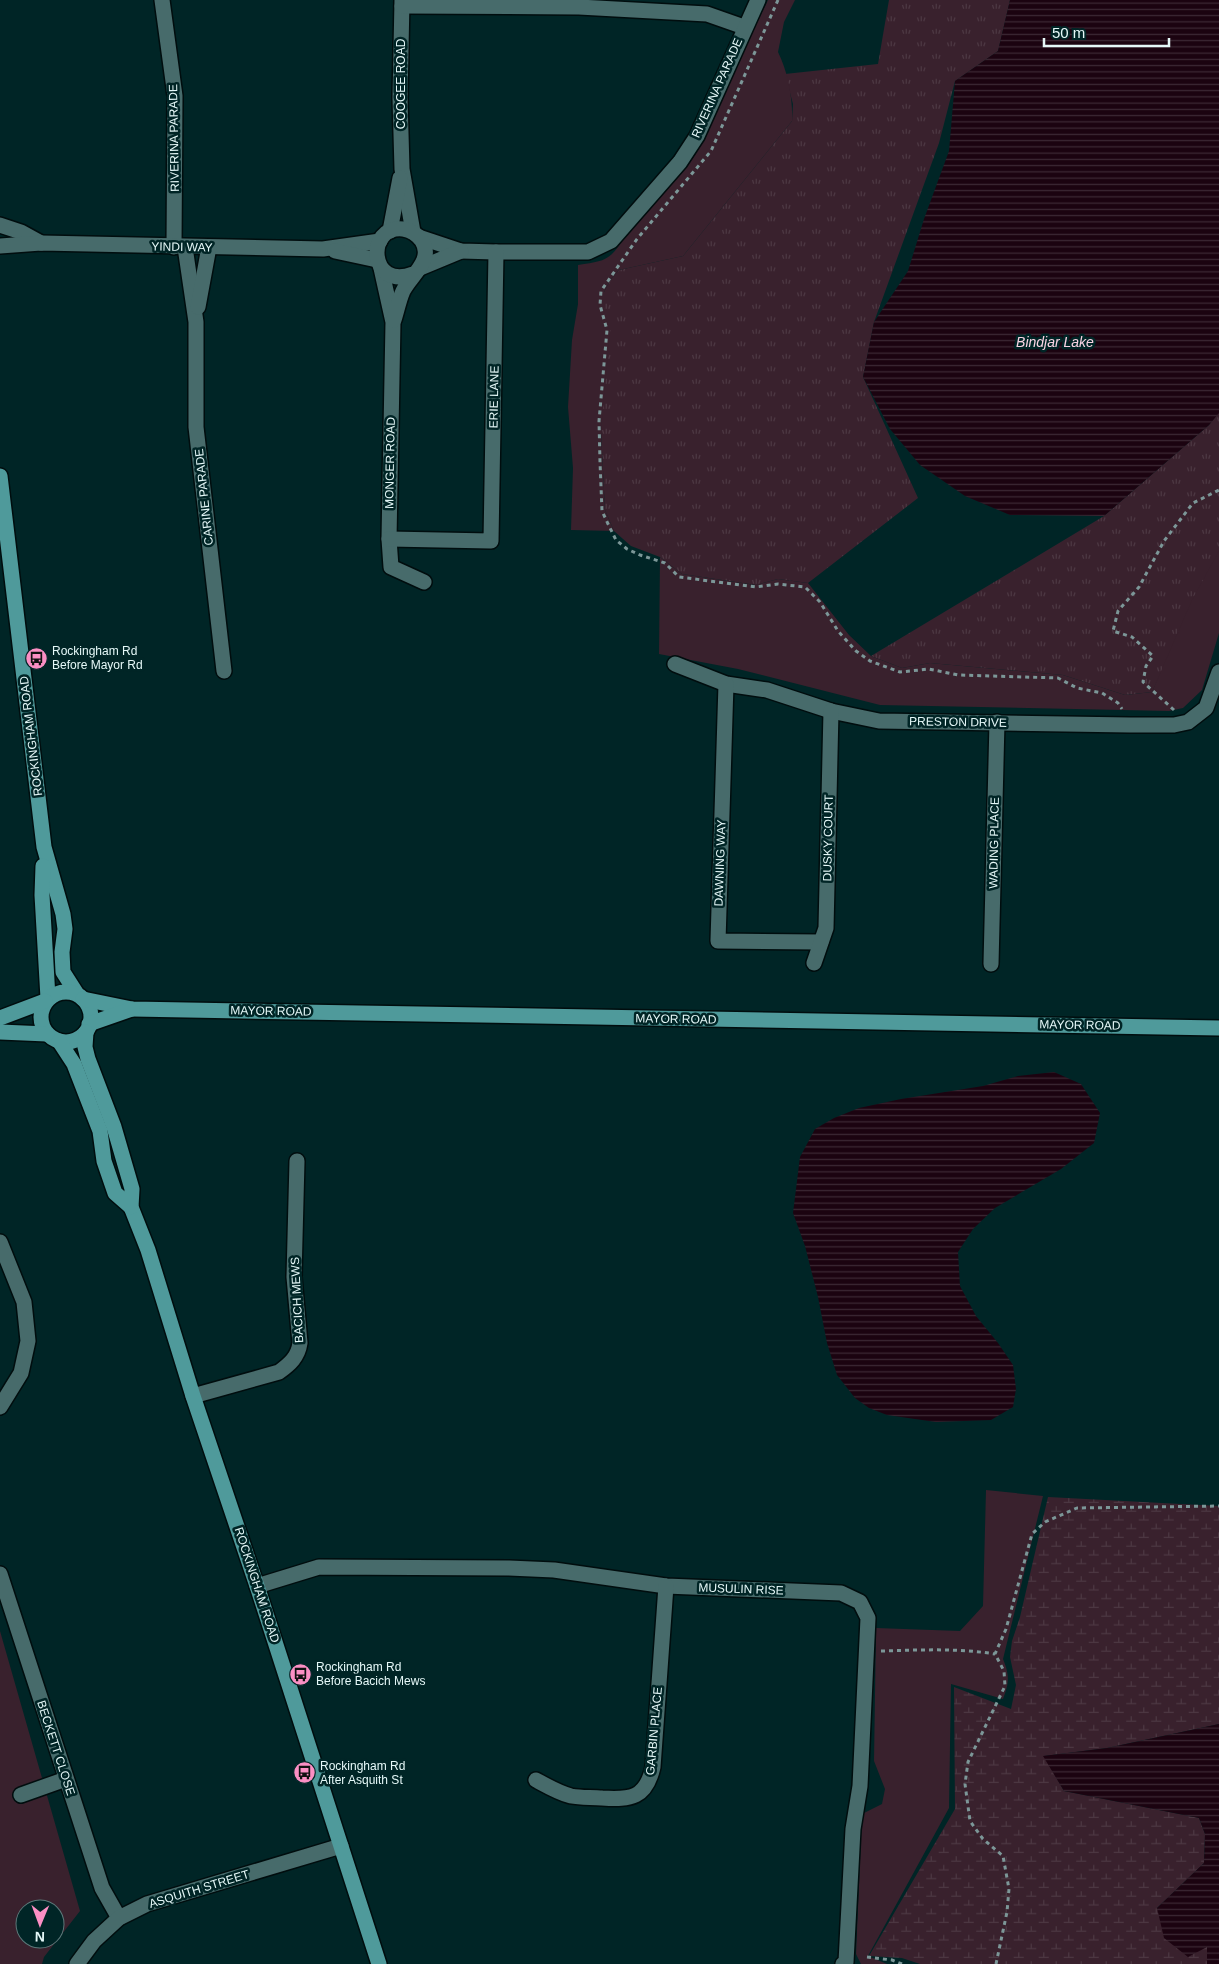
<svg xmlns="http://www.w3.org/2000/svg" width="1219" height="1964" font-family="Helvetica,sans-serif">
	<defs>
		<pattern id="grass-tufts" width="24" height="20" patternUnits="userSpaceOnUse" patternTransform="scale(1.25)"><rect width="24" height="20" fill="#39212d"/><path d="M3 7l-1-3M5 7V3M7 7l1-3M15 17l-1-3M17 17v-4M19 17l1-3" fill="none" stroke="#4c3742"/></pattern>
		<pattern id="wetland-marsh" width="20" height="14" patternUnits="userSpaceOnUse" patternTransform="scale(1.25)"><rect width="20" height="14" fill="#39212d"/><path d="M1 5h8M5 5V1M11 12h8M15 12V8" fill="none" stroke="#4c3742"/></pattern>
		<pattern id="water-rules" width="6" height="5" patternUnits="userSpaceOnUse" patternTransform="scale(1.25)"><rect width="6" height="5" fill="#1b0310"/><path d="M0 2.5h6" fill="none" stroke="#3c2834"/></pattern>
	</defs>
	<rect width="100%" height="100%" fill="#002526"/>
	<g fill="url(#grass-tufts)">
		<polygon points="889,0 1010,0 998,51 955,81 939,143 874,322 863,377 918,498 808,583 778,579 756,585 682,574 660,557 631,546 614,531 605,510 601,431 604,292 611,279 619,270 683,256 792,121 793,104 785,74 878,64"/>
		<polygon points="1219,412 1219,555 1152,692 1125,695 1063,675 930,663 902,668 871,656 1104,516 1209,425"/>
	</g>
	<polygon fill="url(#wetland-marsh)" points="1048,1497 1219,1506 1219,1724 1107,1748 1044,1756 1064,1791 1199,1818 1205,1834 1204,1863 1157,1908 1207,1946 1207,1964 920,1964 902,1958 869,1956 955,1809 954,1687 1011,1709 1016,1685 1010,1657 1012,1641 1020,1617"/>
	<g fill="#39212d" fill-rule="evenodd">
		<path d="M768 0H795L784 22 778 52C788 72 793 99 792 121L683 256 619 270 611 279 604 292V312L610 331 601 431 605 510 614 531 571 530 573 468 568 407 572 340 578 304V265C602 261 609 262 622 241L692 159 704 140 720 100Z"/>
		<polygon points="1219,551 1219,633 1202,690 1183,708 1169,711 880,705 738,669 659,654 660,557 682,574 755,585 778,579 808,583 849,635 871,656 902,668 930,663 1063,675 1125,695 1152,692 1192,600"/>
		<path d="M986 1490 1043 1496 1003 1659C1010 1676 1009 1683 1003 1699L951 1684 949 1808 868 1956 887 1964H861L856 1954 862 1814 882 1804 885 1789 874 1761 876 1628 960 1631 983 1606Z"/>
		<path d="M0 1631 80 1911 44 1957 42 1964H0ZM25 1909H55V1939H25Z"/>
	</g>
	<g fill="url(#water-rules)">
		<polygon points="1010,0 1219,0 1219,413 1209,425 1104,516 1010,515 965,496 920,465 890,429 863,377 874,322 908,271 924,219 949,151 955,81 998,51"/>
		<polygon points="1054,1072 1081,1084 1100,1113 1094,1143 1061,1169 995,1208 973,1229 958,1252 960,1286 976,1316 998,1343 1013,1365 1016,1389 1013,1407 991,1420 936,1422 887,1415 869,1408 855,1398 837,1375 827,1343 818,1297 805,1246 793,1213 800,1157 815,1129 834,1118 859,1108 901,1099 983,1086 1018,1076"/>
		<polygon points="1219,1724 1219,1964 1207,1964 1207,1947 1188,1957 1164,1938 1157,1908 1204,1863 1205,1834 1199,1818 1064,1791 1043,1756 1107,1748"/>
	</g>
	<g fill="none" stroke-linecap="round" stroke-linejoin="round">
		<defs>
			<g id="minor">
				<polyline points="162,0 175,96 174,247"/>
				<polyline points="402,0 400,98 402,169 413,232"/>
				<polyline points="402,6 579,7 707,14 744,27"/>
				<polyline points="0,225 21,232 41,243"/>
				<polyline points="390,231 400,178"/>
				<polyline points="419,237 461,251 496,252 588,252 611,241 680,162 697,136 758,0"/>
				<polyline points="0,246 41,243 323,249 380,241"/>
				<polyline points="185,247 196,322 196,427 224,671"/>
				<polyline points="335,251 377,260"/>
				<polyline points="381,268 393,322 389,539 391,567 424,582"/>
				<polyline points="420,268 461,251"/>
				<polyline points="198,307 209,247"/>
				<path d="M394 320C397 311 399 300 403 291 411 275 434 260 422 241 417 234 411 230 403 229 365 225 369 291 413 274"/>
				<polyline points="389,539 491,541 496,252"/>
				<polyline points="675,664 726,684 767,690 831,711 879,721 1130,725 1174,725 1188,722 1206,708 1219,672"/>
				<polyline points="726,684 718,941 821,942"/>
				<polyline points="814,963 826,928 831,711"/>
				<polyline points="991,964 997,722"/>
				<polyline points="0,1242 24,1302 28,1341 21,1373 0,1407"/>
				<path d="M193 1396 279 1372C290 1364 298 1357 300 1343L294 1277 297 1161"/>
				<polyline points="0,1574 102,1888 119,1918"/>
				<polyline points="257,1586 319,1567 509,1568 554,1570 666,1586 841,1593 860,1602 868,1618 860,1786 853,1829 846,1962 843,1964"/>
				<path d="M536 1780C547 1786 559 1793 571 1796 581 1798 592 1797 602 1798 631 1800 646 1798 653 1767L666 1586"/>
				<polyline points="21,1795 66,1779"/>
				<polyline points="77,1964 94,1941 119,1918 147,1904 341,1846"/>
			</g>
			<g id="major">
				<polyline points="0,476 44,847 63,914 65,929 62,952 63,972 77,994"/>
				<polyline points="43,866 42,895 48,998"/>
				<circle cx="66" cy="1017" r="25"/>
				<polyline points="83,999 132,1009 1219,1028"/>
				<polyline points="0,1018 45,1001"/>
				<polyline points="89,1024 132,1009"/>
				<polyline points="0,1032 47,1034"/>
				<polyline points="86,1032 85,1047 88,1059 114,1127 132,1189 131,1207 148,1250 193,1396 257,1586 379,1964"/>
				<polyline points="59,1041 74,1064 100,1131 104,1161 115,1193 131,1207"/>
			</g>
		</defs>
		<use href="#minor" stroke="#000d0e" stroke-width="18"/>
		<use href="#major" stroke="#000d0e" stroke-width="18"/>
		<g stroke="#7c9798" stroke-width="3" stroke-dasharray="4 4" stroke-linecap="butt">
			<polyline points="778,0 711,151 637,239 601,291 600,305 607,330 599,421 600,462 602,511 609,526 616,540 627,549 640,555 665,563 679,577 756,587 778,584 805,587 820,602 838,631 856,651 870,661 900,672 929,669 958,675 1058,678 1077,688 1102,693 1118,703 1122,709"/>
			<polyline points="1174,710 1143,682 1146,666 1153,656 1132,637 1113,631 1118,611 1139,587 1164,541 1193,503 1219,490"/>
			<path d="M881 1651C919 1650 957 1648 995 1654"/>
			<polyline points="867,1957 892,1960 902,1964"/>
			<polyline points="996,1964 1007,1912 1009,1889 1003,1856 983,1839 970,1821 965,1784 968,1762 1005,1686 1004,1671 995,1654 1006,1629 1032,1534 1045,1522 1077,1508 1219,1506"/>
		</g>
		<use href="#minor" stroke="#476b6b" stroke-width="15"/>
		<use href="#major" stroke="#4f9a9b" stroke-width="15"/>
	</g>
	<defs>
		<symbol id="bus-disc" viewBox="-11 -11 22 22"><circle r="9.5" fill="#fb8fc4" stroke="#002526"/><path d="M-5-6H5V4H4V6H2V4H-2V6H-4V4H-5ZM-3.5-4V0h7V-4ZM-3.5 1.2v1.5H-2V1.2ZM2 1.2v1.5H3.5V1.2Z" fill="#111"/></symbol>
	</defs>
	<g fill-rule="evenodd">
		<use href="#bus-disc" x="24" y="646" width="25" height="25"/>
		<use href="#bus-disc" x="288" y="1662" width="25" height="25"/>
		<use href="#bus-disc" x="292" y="1760" width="25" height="25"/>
	</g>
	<g text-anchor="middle" stroke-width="5" stroke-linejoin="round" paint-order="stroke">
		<g font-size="12" fill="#e5f8f8" stroke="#002526">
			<text transform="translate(401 84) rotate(-90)" y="4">COOGEE ROAD</text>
			<text transform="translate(717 88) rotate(-66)" y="4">RIVERINA PARADE</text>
			<text transform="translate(174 138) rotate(-91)" y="4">RIVERINA PARADE</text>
			<text transform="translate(182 247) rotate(1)" y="4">YINDI WAY</text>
			<text transform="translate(494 397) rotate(-89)" y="4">ERIE LANE</text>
			<text transform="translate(390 463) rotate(-89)" y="4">MONGER ROAD</text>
			<text transform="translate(204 497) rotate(-96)" y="4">CARINE PARADE</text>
			<text transform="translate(958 722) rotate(1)" y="4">PRESTON DRIVE</text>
			<text transform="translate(31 736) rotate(-97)" y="4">ROCKINGHAM ROAD</text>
			<text transform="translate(828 838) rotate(-89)" y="4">DUSKY COURT</text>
			<text transform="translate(994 843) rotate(-89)" y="4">WADING PLACE</text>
			<text transform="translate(720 863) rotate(-88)" y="4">DAWNING WAY</text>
			<text transform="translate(271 1011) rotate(1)" y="4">MAYOR ROAD</text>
			<text transform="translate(676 1019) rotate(1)" y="4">MAYOR ROAD</text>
			<text transform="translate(1080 1025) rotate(1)" y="4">MAYOR ROAD</text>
			<text transform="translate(297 1300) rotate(-93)" y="4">BACICH MEWS</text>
			<text transform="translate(257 1585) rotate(72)" y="4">ROCKINGHAM ROAD</text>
			<text transform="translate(741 1589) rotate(2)" y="4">MUSULIN RISE</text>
			<text transform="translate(654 1731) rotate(-85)" y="4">GARBIN PLACE</text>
			<text transform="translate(56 1748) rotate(72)" y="4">BECKETT CLOSE</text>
			<text transform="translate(199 1889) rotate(-17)" y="4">ASQUITH STREET</text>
		</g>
		<g font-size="12" fill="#e5f8f8" stroke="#002526" text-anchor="start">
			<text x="52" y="655">Rockingham Rd<tspan x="52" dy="14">Before Mayor Rd</tspan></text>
			<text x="316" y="1671">Rockingham Rd<tspan x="316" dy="14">Before Bacich Mews</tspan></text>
			<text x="320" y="1770">Rockingham Rd<tspan x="320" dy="14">After Asquith St</tspan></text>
		</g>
		<g font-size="14" font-style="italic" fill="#f9d3e3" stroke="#002526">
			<text x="1055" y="347">Bindjar Lake</text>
		</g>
	</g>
	<g transform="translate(40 1924) rotate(181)"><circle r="24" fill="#002526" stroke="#5c797a"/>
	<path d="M0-4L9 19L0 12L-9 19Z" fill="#fb8fc4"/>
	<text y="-8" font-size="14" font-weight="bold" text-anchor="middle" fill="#e5f8f8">N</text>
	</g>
	<path d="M1044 38v8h125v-8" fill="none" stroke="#e5f8f8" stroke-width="2.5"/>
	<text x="1052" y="38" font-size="15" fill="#e5f8f8" stroke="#002526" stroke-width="4" paint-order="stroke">50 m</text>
</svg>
